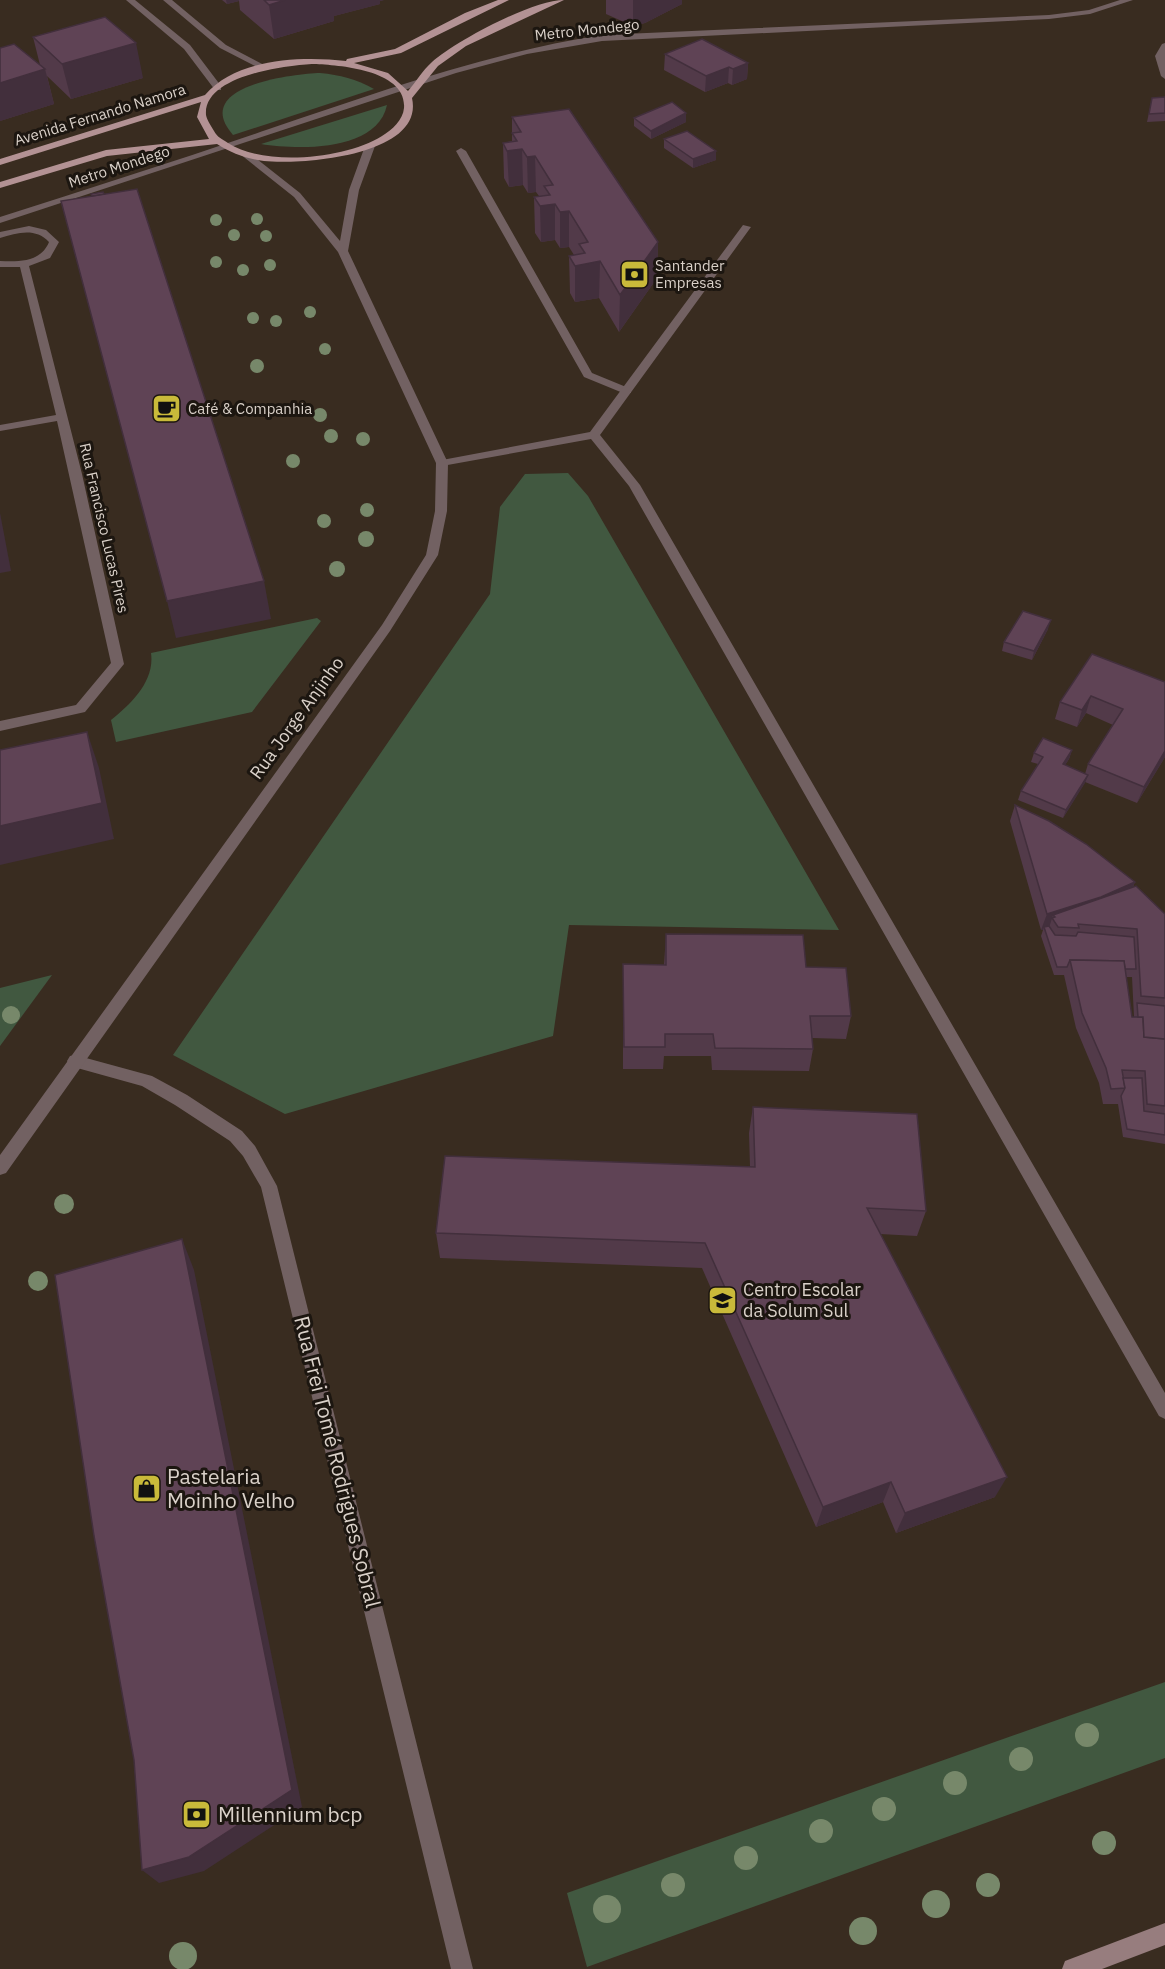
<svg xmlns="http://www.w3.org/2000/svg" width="1165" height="1969" font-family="'IBM Plex Sans',sans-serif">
	<rect width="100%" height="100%" fill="#392c20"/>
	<g fill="#415840">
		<path d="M320 73C340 75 356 79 374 89L233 135C190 86 292 74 320 73Z"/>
		<path d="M387 105C377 152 298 150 261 144Z"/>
		<polygon points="568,473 588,496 839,930 569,925 553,1036 285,1114 173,1055 490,594 500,507 525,474"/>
		<path d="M317 618 321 621 252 712 116 742 111 720C131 704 155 681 151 653Z"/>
		<polygon points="52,975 0,1046 0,988"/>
		<polygon points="1165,1682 1165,1758 587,1967 567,1893"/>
	</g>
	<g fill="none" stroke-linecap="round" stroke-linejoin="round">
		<g fill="#726162" fill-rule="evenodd">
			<path d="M1120 0H1133L1090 14 1049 19 602 41 527 54 456 73 0 223V217C90 188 180 160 269 129 379 92 487 53 602 35L1049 15 1089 10Z"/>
			<polygon points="1165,43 1165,79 1161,76 1155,56 1162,44"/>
			<polygon points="461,148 466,151 592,373 631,389 631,393 623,393 584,377 456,151"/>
		</g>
		<g fill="#726162" fill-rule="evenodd">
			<polygon points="126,0 135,0 190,45 221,86 221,90 215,90 184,49"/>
			<polygon points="163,0 172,0 226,45 268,67 261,69 220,48"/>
			<polygon points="743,225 751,227 600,435 640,485 1165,1393 1165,1419 1159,1416 629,486 591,439 442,466 436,463 442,460 590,432"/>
			<path d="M29 226 46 230 59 242 50 258 29 266 82 474 124 664 85 712 0 731V721L76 705 111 663 57 421 0 431V425L56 415 20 267H0V261C19 262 41 262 49 242 35 227 17 233 0 238V232Z"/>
			<polygon points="75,1055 152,1076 187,1095 242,1131 255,1146 277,1186 473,1969 451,1969 261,1187 243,1156 230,1141 175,1105 142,1086 70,1066 67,1061 70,1056"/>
		</g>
		<polygon fill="#726162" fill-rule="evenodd" points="370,143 375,146 359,190 348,251 448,463 447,511 438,555 390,631 6,1173 0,1175 0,1155 382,625 426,555 435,511 436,463 338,252 294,197 240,154 248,152 300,193 340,241 349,190 365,146"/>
		<polygon fill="#977d7e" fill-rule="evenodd" points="1165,1923 1165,1945 1102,1969 1062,1969 1065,1961"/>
		<path fill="#b39294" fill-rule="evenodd" d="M498 0H509L401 53 354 63 388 73 408 91C416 82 422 71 432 62 456 41 532 0 564 0L466 46 438 66 412 98C425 156 300 165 264 161 247 159 231 153 217 144L107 156 0 188V182L106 150 209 139 197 117 201 102 0 165V159L205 95C236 58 302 56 346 61L347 59 395 49 465 13ZM314 64C339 65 407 70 404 108 403 120 392 130 382 136 345 159 265 167 228 143 222 139 217 137 214 131 211 126 207 120 206 115 203 75 288 65 314 64Z"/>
	</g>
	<g fill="#77886a">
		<circle cx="257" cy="219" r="6"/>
		<circle cx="216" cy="220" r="6"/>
		<circle cx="234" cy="235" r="6"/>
		<circle cx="266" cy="236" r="6"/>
		<circle cx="216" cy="262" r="6"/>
		<circle cx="270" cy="265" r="6"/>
		<circle cx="243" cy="270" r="6"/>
		<circle cx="310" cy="312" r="6"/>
		<circle cx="253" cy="318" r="6"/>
		<circle cx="276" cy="321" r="6"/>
		<circle cx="325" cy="349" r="6"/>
		<circle cx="257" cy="366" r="7"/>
		<circle cx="320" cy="415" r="7"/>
		<circle cx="331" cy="436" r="7"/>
		<circle cx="363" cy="439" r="7"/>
		<circle cx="293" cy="461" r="7"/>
		<circle cx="367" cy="510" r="7"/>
		<circle cx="324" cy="521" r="7"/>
		<circle cx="366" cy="539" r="8"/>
		<circle cx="337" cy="569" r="8"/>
		<circle cx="11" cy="1015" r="9"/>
		<circle cx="64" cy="1204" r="10"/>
		<circle cx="38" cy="1281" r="10"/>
		<circle cx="1087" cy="1735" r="12"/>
		<circle cx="1021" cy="1759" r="12"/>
		<circle cx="955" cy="1783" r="12"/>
		<circle cx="884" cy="1809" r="12"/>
		<circle cx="821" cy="1831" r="12"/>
		<circle cx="1104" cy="1843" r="12"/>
		<circle cx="746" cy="1858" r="12"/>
		<circle cx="673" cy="1885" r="12"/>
		<circle cx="988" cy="1885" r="12"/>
		<circle cx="936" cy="1904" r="14"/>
		<circle cx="607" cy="1909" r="14"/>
		<circle cx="863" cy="1931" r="14"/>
		<circle cx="183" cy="1956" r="14"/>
	</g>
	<g fill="#523a49" fill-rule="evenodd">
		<polygon points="222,0 384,0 380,1 380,4 334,16 334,21 274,39 240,10 239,1 227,4"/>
		<polygon points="606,0 682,0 682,4 645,23 633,26 606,14"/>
		<polygon points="33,37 143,78 71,99 47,76 54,104 0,121 0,48 40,65"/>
		<polygon points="665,54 748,63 747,79 732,85 728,83 705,92 664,70"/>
		<polygon points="1165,97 1165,121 1147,122 1152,98"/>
		<polygon points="686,113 686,122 651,139 634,126 634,118"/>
		<polygon points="512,117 658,242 657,278 619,332 599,298 575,302 570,293 569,256 574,255 569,247 560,248 555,240 541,242 535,233 534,197 539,196 536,192 528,193 523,185 509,187 504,178 503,143 512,141"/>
		<polygon points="664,139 716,160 693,168 664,148"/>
		<polygon points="1048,629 1032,660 1002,651 1004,642"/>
		<polygon points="1165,682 1165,757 1137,803 1085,782 1063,818 1018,800 1021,791 1038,764 1031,762 1034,753 1072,750 1069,759 1065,765 1085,774 1088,764 1113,725 1086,713 1077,727 1055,719 1060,702"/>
		<path d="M1015 805 1135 882 1133 887 1165 914V1144L1123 1137 1118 1104H1103L1099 1083 1076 1028 1064 975H1054L1041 936 1043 930H1041L1010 821ZM1126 977H1132L1134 1017H1132Z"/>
		<polygon points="666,934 806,967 851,1016 846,1039 812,1038 813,1049 809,1071 712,1070 711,1056 664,1056 663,1069 623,1069 623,964 664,965"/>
		<polygon points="753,1107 926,1211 917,1236 880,1234 995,1497 896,1533 883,1502 816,1527 702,1268 440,1258 436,1233 750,1167 749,1133"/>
	</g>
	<g fill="#422f3c">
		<polygon points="226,0 239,0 239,1 227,4"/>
		<polygon points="285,0 384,0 380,1 380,4 334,16 334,21 274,39 269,5"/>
		<polygon points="633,0 682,0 682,4 645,23 633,26"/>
		<polygon points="136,43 143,78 71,99 62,64"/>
		<polygon points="748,63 747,79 732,85 733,69"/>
		<polygon points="729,67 728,83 705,92 706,76"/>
		<polygon points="45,69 54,104 0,121 0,83"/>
		<polygon points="686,113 686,122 651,139 651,131"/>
		<polygon points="522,149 523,185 509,187 507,151"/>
		<polygon points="716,151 716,160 693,168 693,159"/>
		<polygon points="535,156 536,192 528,193 527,157"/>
		<polygon points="555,204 555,240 541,242 540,206"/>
		<polygon points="569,211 569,247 560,248 560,212"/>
		<polygon points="658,242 657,278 619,332 620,295"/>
		<polygon points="600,261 599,298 575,302 575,266"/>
		<polygon points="0,513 11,571 0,573"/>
		<polygon points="264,581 271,619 176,638 167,601"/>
		<polygon points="1051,620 1048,629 1032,660 1034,651"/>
		<polygon points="1091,696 1086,713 1077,727 1082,710"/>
		<polygon points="87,732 99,768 114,839 0,865 0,826"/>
		<polygon points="1072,750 1069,759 1060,773 1063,764"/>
		<polygon points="1165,751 1165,757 1137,803 1144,787"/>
		<polygon points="1088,775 1085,783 1063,818 1066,810"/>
		<polygon points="1135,882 1128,899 1055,917 1053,915 1049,928 1044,927 1043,930 1041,930 1047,914"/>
		<polygon points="182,1239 194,1270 302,1807 204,1871 159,1883 142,1870"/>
		<polygon points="1007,1477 995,1497 896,1533 905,1513"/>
		<polygon points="891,1482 883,1502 816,1527 823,1507"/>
	</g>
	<g fill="#5f4355" stroke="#422f3c" stroke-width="1.5">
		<polygon points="264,0 285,0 269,5"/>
		<polygon points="105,17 136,43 62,64 33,37"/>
		<polygon points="702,39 748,63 733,69 729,67 706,76 665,54"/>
		<polygon points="14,44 45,69 0,83 0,48"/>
		<polygon points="1165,97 1165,113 1149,114 1152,98"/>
		<polygon points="672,102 686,113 651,131 634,118"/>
		<polygon points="569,109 658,242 620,295 600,261 575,266 569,256 585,253 579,244 588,242 569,211 560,212 555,204 540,206 534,197 550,195 544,186 553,185 535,156 527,157 522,149 507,151 503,143 517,141 512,133 521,132 512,117"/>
		<polygon points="687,131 716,151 693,159 664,139"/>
		<polygon points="137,189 264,581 167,601 61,201"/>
		<polygon points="103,192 104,194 92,196 91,194"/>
		<polygon points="1023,611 1051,620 1034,651 1004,642"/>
		<polygon points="1092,654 1165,682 1165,751 1144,787 1088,764 1123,709 1091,696 1082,710 1060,702"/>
		<polygon points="87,732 102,803 0,826 0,750"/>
		<polygon points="1043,738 1072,750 1063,764 1088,775 1066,810 1021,791 1043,757 1034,753"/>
		<polygon points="1015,805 1049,821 1086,844 1135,882 1101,897 1047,914"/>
		<polygon points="1136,886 1165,914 1165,998 1141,996 1137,929 1078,924 1079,928 1058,927 1052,918 1055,917 1053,915"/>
		<polygon points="1049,926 1055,935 1076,936 1078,932 1134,937 1136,969 1125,969 1124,961 1070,960 1067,967 1057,967 1044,927"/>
		<polygon points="666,934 803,935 806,967 846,968 851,1016 810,1016 813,1049 715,1048 713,1034 665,1034 665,1047 624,1047 623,964 666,965"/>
		<polygon points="1070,960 1124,961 1132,1017 1143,1017 1144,1037 1165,1039 1165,1106 1147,1104 1145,1071 1122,1070 1125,1088 1111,1089 1106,1068 1082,1013"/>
		<polygon points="1137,1003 1165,1006 1165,1039 1144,1037 1143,1017 1138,1017"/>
		<polygon points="1123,1078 1142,1078 1144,1111 1165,1114 1165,1135 1127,1129 1121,1096 1125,1088"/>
		<polygon points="753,1107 917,1114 926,1211 867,1208 1007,1477 905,1513 891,1482 823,1507 705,1243 436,1233 445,1156 755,1167"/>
		<polygon points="182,1239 292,1790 189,1857 142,1870 134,1760 94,1536 55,1275"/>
	</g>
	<defs>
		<symbol id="bank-square" viewBox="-11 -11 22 22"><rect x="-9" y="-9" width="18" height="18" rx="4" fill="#c9ba3a" stroke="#1c1610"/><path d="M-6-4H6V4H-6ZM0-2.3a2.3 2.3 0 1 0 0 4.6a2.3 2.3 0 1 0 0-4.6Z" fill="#111"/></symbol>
		<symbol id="cafe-square" viewBox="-11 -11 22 22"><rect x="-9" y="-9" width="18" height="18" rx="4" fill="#c9ba3a" stroke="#1c1610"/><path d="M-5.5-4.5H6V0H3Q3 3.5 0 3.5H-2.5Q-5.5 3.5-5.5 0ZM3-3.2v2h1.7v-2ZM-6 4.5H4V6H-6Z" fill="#111"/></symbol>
		<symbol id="school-square" viewBox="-11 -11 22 22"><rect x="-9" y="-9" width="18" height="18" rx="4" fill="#c9ba3a" stroke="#1c1610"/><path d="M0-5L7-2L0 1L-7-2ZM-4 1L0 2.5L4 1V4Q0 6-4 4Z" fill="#111"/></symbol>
		<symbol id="shop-square" viewBox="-11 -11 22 22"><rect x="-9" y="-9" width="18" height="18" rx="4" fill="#c9ba3a" stroke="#1c1610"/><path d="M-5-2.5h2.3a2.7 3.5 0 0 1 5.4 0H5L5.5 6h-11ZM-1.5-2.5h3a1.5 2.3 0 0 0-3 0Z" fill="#111"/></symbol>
	</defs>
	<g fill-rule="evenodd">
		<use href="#bank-square" x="618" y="258" width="33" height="33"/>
		<use href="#cafe-square" x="150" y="392" width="33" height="33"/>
		<use href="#school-square" x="706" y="1284" width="33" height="33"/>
		<use href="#shop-square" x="130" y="1472" width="33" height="33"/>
		<use href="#bank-square" x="180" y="1798" width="33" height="33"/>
	</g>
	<g text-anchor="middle" stroke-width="6" stroke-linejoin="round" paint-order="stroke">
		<g font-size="15" fill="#dad1c9" stroke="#1c1610">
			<text transform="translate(587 30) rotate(-6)" y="5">Metro Mondego</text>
			<text transform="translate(100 115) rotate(-17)" y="5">Avenida Fernando Namora</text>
			<text transform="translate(119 167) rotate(-18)" y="5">Metro Mondego</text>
			<text transform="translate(104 528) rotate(77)" y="5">Rua Francisco Lucas Pires</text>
		</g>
		<g font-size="15" fill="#dad1c9" stroke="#1c1610" text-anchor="start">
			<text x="655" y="271">Santander<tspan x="655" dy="17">Empresas</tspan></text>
			<text x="188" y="414">Café &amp; Companhia</text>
		</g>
		<g font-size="18" fill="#dad1c9" stroke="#1c1610">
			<text transform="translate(297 718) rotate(-54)" y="6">Rua Jorge Anjinho</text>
		</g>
		<g font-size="18" fill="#dad1c9" stroke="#1c1610" text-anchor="start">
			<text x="743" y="1296">Centro Escolar<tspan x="743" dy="21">da Solum Sul</tspan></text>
		</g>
		<g font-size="21" fill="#dad1c9" stroke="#1c1610">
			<text transform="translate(337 1462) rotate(76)" y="7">Rua Frei Tomé Rodrigues Sobral</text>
		</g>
		<g font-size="21" fill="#dad1c9" stroke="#1c1610" text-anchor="start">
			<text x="167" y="1484">Pastelaria<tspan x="167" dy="24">Moinho Velho</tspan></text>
			<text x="218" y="1822">Millennium bcp</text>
		</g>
	</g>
</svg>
